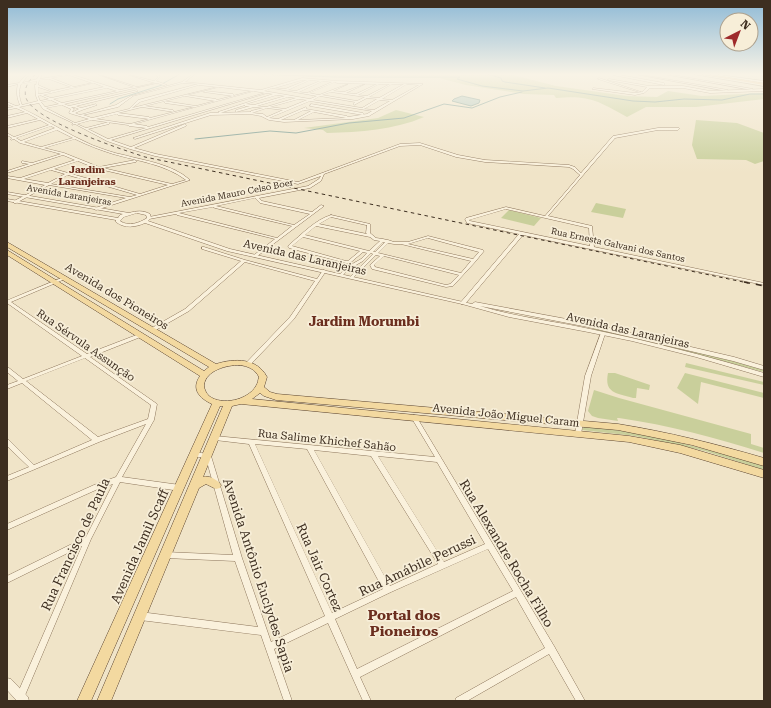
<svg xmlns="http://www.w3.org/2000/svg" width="771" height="708" font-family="'Roboto Serif',serif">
	<rect width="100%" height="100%" fill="#f0e4c8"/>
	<g fill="#c9cf9b">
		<path d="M309 74H509L556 86 627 96 657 97 668 91 702 96 764 93V99L696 107H646L627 117C598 101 590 95 556 98L554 95 524 94 466 85 439 78 307 77Z"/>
		<path d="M396 110 424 117C394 130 360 132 327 133L323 130 304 128 378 118Z"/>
		<polygon points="696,120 737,123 764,133 764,161 755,164 746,160 697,159 692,145"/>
		<polygon points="596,203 626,209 623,218 591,212"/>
		<polygon points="509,210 541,218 534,226 501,218"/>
		<polygon points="593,328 734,360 764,369 764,372 711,358 595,331"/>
		<polygon points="686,363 764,382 764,385 685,367"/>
		<path d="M608 373H615L650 385 649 390 637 388 636 398H633C616 393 604 393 608 373Z"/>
		<polygon points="685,373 764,393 764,398 701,382 698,404 677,388"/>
		<path d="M594 390 619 398 751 434V444L764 448V453C717 438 668 425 619 418H617L618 421 598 418 592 416 588 411Z"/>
		<path d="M584 426C646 432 704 448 764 466V470L705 451 673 444 635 436 582 430Z"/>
	</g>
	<polygon fill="#a9c4bc" stroke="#6f938a" points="462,96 480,100 479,103 471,106 452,101 454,99"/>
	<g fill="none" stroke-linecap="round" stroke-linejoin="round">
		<g stroke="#6f938a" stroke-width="1">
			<polyline points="255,74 337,77 460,77 457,79 482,86 523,91 548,88 633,101 655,102 684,99 722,100 750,94 764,94"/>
			<polyline points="487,74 501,78 502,81 505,82 545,88"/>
			<polyline points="162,84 180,74"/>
			<polyline points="110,104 118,99 162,85"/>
			<polyline points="195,139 270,131 296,133 349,123 404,118 444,104 472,108 500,97 522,92"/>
		</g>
		<defs>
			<g id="minor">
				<path d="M27 74H29L22 83 37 79 40 74H42L40 79 70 74 120 90 134 87 97 74 137 87 155 83 126 74 154 81 158 77 156 74H158L160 77 156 81 167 85 166 86 157 83 64 104 69 106 137 90 138 91 76 106 81 108 96 104 97 105 82 110 75 113 80 115 116 105 131 96 182 82 193 74H195L185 82 261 90 302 78 337 81 423 84 369 116 353 119 284 122 269 120 261 116 250 114 211 115 135 139 133 138 210 113 251 112V111L263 108 254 107 236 112V110L250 106H245V105L220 113 218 112 273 94 267 93 111 140 131 147 185 124 186 125V126L134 148 156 154 298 182 400 144 420 143 458 155 485 160 569 165 575 167 581 173 613 136 658 128H679V129L678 130H658L615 138 548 216 592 226 594 247 764 283V285L523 235 465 304H461V302L519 234 467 223 465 219 466 218 506 207 545 216 580 175 573 169 569 167 485 162 456 157 420 145 400 146 324 174 321 181 310 188 259 198 262 201 312 212 321 205 324 206 256 257H254V255L275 239 177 215 176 214 149 219 147 218 149 217 308 186 319 179 321 176 298 184 155 156 130 149 107 141 75 124 72 125 73 123 43 109 39 103 19 107C43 118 67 134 92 145 103 149 113 153 124 155 146 161 172 164 190 180L96 210 94 209 95 208 126 198 49 185 16 203H14V201L45 185 7 178V176L20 178 75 160 63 155 7 173V171L29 164 22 163V161L32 163 61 154 20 143 14 139 11 140V139L12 138 7 135V133L14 137 49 125 40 120 7 128V126L38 119 27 113 7 118V116L25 112 16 108 7 110V108L14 107 7 104V102L16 106 20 105C17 98 16 92 18 84L7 87V85L19 83 24 77ZM69 75 92 83 74 87 51 78ZM49 79 71 87 52 91 38 85 39 80ZM302 80H307L285 89 275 88ZM310 80 320 81 296 91 288 90ZM37 81 36 85H34L35 86 36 96 38 101 22 105C19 98 18 91 21 84ZM323 81 332 82 307 93 299 92ZM335 82 337 83 377 84 356 94 346 93 365 84 344 92 333 91 348 84 319 95 309 93ZM94 83 104 87 51 98 43 95ZM183 83 198 84 138 100 129 109 92 118 83 115 118 107 133 96ZM379 84H390L367 96 358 95ZM392 84H404L379 98 369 97ZM407 84 419 85 392 100 382 99ZM199 85 217 87 132 108 140 102ZM38 87 50 91 51 92 40 94 39 93 38 94ZM219 87 252 91 217 100 216 99 187 95ZM107 88 117 91 62 103 53 99ZM272 88 317 96 310 99 264 91ZM254 91 265 93 148 127 147 126 134 124ZM331 92 365 97 357 101 322 95ZM40 95 49 99 40 101 38 96ZM277 95 285 96 254 105 246 104ZM185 96 215 101 196 106 164 101 165 103 194 107 150 118 149 117 118 113 142 107 174 112 173 110 145 106ZM320 96 355 102 353 104 354 105 367 98 377 99 362 108 313 100ZM288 97 296 98 266 107 257 106ZM299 99 307 100 285 109 270 107ZM51 100 59 104 45 107 41 102ZM380 100 390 101 374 110 364 109ZM310 101 372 111 367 114 348 117 347 116 306 109 307 108 306 107 278 119 269 118ZM62 105 71 109 69 113 89 119 75 123 46 108ZM71 107H74L79 109 73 112H72L74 109ZM267 108 283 110 267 117 263 114 252 113ZM304 110 311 111 294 120H281ZM314 112 346 118 298 120ZM117 114 118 115 149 119 130 124 96 119ZM92 120 128 125 129 126 146 128 108 139 88 129 109 124V122L86 128 77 124ZM51 126 55 128 21 141 16 138ZM57 130 73 138 41 147 24 142ZM75 139C87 145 100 150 113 154 137 161 165 164 186 180L172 184 103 168 136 162V161L135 160 99 167 64 153 44 148ZM78 161 95 168 68 173 54 169ZM99 169 168 185 140 194 72 174ZM51 170 65 174 48 183 24 179ZM68 175 137 195 130 197 51 184ZM255 198 260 203 310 214 294 225 216 206ZM213 207 215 208 292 226 277 238 179 213ZM506 209 589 228 590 246 470 221 469 220Z"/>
				<polygon points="614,74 664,83 665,84 664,85 613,75"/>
				<polygon points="635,74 637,74 728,90 727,91"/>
				<polygon points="664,74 667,74 753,89 752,90"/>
				<polygon points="761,74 763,74 764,75 764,77"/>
				<polygon points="599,78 641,92 639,92 598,79"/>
				<polygon points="609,79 649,86 683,86 710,91 764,89 764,91 710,93 683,88 650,88 644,93 635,95 592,89 593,88 635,93 642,92 647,87 608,80"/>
				<polygon points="205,91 233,94 234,95 233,96 204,92"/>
				<polygon points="311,104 363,113 364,114 363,115 310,106"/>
				<path d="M331 215 370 224V233L376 238 383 239 387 240H388L394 242H408L428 236 483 250 484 251 475 262 453 286 446 287 372 269 370 265 380 256 376 255 353 278H351V276L373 254 371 253 363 261 349 269 342 276H341L339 275 347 267 361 259 367 253 363 252 350 263H346L289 248 288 247 289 245C302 234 315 220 331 215ZM331 217 366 225H367L366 233 367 234 319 224ZM316 226 370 237 374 240 380 241 369 251 305 235ZM303 237 360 251 348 261H346L292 246ZM428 238 479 252 473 259 408 244ZM383 242H385L375 252H373ZM388 243 394 244H401L471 261 461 273 378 253ZM384 256 459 275 450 284 446 285 375 267 374 265Z"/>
				<polygon points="202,247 204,247 245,260 317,279 323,270 324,270 326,271 294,319 250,365 246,365 245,364 290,317 315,281 245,262 189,311 154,331 150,331 150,329 185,309 241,261 202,249"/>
				<path d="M64 277 66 278 65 279 11 302 87 354 139 334H143V336L90 357 157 404 154 420 122 477 180 485 182 486 183 488 182 490 180 491 120 482 91 539 23 700 21 701 17 700 16 697 82 546 7 583V576L86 537 113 484 98 489 7 530V524L94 485 116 477 146 424 99 442 7 481V476L29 467 7 446V440H9L34 465 92 440 22 383 7 389V385L18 381 7 372V367L9 368 23 379 82 356 7 303V300H8ZM85 358 151 405 148 419 98 437 26 381Z"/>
				<polygon points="601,333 605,333 605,334 591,376 581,434 580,435 576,435 575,434 585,376"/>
				<path d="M414 415 416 416 554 646 585 701H576L549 654 467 701H455L456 698 545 648 516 597 360 677 371 701H363L328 623 274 649 292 701H284L261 635 140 620 137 619 136 616 137 613 140 612 258 627 235 561 165 558 162 557 161 555 162 553 165 552 233 555 206 458 192 456 191 454 192 452H194L208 454H210L211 456 242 558 271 642 325 616 249 444 215 440H213L212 438 213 436H215L435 457 411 417 412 416ZM255 444 307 449 383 589 332 613ZM314 450 371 456 438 564 390 586ZM378 456 437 462 485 544 444 562ZM488 549 513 591 357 669 335 619 391 592Z"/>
			</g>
			<g id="tertiary">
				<polygon points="693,74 696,74 764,84 764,86"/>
				<path d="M7 192 129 213C136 211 143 210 150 214L151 218 148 221 230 249 472 304 475 302 588 323 734 357 764 366V370L733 361 588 327 480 306C516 317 553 321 590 329 649 341 707 356 764 373V377L696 357 632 341 588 332 509 317 462 304 227 251 145 223C136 227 125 229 116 222V220L7 201V199L118 218 120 215 123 214 7 194ZM137 213 146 215 147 218C139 223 129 227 120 221L124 217Z"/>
				<polygon points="7,678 11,679 28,697 29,701 17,701 7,690"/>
			</g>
			<polygon id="secondary" points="713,74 764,81 764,83 714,75"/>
			<path id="primary" d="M7 242 216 364C235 358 257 358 267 377L264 387 270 392 277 394 618 424C668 432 716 444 764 458V466L692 445 618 430 276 400 264 396 260 393 252 399 629 436 680 445 764 470V478L680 453 629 442 241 404 232 406 203 477C209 475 218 480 221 485L220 488 216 489 206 484 199 488 111 701H97L223 406H220L91 701H77L212 404C199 398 191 389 200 376L7 255V250L204 371 209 367 7 247ZM239 365C248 366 255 369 259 377 258 380 258 383 256 386 248 400 222 406 209 396 206 393 204 389 204 385 206 370 227 365 239 365Z"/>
			<polygon id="trunk" points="700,74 707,74 764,83 764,85"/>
		</defs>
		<use href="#minor" stroke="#8d765c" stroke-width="1"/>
		<use href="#tertiary" stroke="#8d765c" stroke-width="1"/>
		<use href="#secondary" stroke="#6f573f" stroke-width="1"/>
		<use href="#primary" stroke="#5b4430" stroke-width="1"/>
		<use href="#trunk" stroke="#5b4430" stroke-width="1"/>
		<use href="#minor" fill="#faf1dc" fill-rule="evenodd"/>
		<use href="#tertiary" fill="#faf1dc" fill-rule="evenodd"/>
		<use href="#secondary" fill="#faf1dc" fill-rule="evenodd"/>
		<use href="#primary" fill="#f3d9a0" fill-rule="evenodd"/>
		<use href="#trunk" fill="#eabe7c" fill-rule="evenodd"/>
		<path stroke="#3d2e20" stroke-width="1" stroke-dasharray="3.5 3.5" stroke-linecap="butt" d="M36 74C29 80 23 88 26 98 34 121 121 149 145 157L748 283"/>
		<polyline stroke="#3d2e20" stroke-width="1.5" stroke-dasharray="6 6" stroke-linecap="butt" points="744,282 764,286"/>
	</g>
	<linearGradient id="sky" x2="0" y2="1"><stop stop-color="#8fbad6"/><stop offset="0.43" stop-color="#f8f3e6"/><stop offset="1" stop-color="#f8f3e6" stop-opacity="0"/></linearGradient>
	<rect width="771" height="173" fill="url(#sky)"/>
	<g text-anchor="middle" stroke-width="3.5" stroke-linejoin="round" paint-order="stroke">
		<g font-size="9" fill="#3d2e20" stroke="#f7eed8">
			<text transform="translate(237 193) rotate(-11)" y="3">Avenida Mauro Celso Boer</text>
			<text transform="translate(69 195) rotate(10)" y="3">Avenida Laranjeiras</text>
			<text transform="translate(618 245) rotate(12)" y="3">Rua Ernesta Galvani dos Santos</text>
		</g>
		<g font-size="10" font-weight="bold" fill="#6b2e1e" stroke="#f7eed8">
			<text x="87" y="173">Jardim<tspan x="87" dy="12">Laranjeiras</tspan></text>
		</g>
		<g font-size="11" fill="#3d2e20" stroke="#f7eed8">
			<text transform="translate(305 257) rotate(13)" y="4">Avenida das Laranjeiras</text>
			<text transform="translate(117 296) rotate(31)" y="4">Avenida dos Pioneiros</text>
			<text transform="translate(628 330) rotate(13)" y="4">Avenida das Laranjeiras</text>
			<text transform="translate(86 345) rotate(35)" y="4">Rua Sérvula Assunção</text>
			<text transform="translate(506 415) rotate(6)" y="4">Avenida João Miguel Caram</text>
			<text transform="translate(327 440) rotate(6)" y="4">Rua Salime Khichef Sahão</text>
		</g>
		<g font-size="13" font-weight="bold" fill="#6b2e1e" stroke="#f7eed8">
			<text x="364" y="326">Jardim Morumbi</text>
		</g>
		<g font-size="13" fill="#3d2e20" stroke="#f7eed8">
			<text transform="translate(75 544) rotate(-65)" y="5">Rua Francisco de Paula</text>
			<text transform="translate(139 546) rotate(-66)" y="5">Avenida Jamil Scaff</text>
			<text transform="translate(507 553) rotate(59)" y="5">Rua Alexandre Rocha Filho</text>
			<text transform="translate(417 565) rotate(-25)" y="5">Rua Amábile Perussi</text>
			<text transform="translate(320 567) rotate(66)" y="5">Rua Jair Cortez</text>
			<text transform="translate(259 575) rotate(72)" y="5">Avenida Antônio Euclydes Sapia</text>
		</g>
		<g font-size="14" font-weight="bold" fill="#6b2e1e" stroke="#f7eed8">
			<text x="404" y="620">Portal dos<tspan x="404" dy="16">Pioneiros</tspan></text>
		</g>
	</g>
	<rect width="771" height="708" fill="none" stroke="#3d2e20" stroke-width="16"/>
	<g transform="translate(739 32) rotate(42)"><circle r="19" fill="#f7eed8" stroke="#ada18e"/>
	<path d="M0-3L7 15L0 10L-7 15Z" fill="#9e2a2b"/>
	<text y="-6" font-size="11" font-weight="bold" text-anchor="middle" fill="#3d2e20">N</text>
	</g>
</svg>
